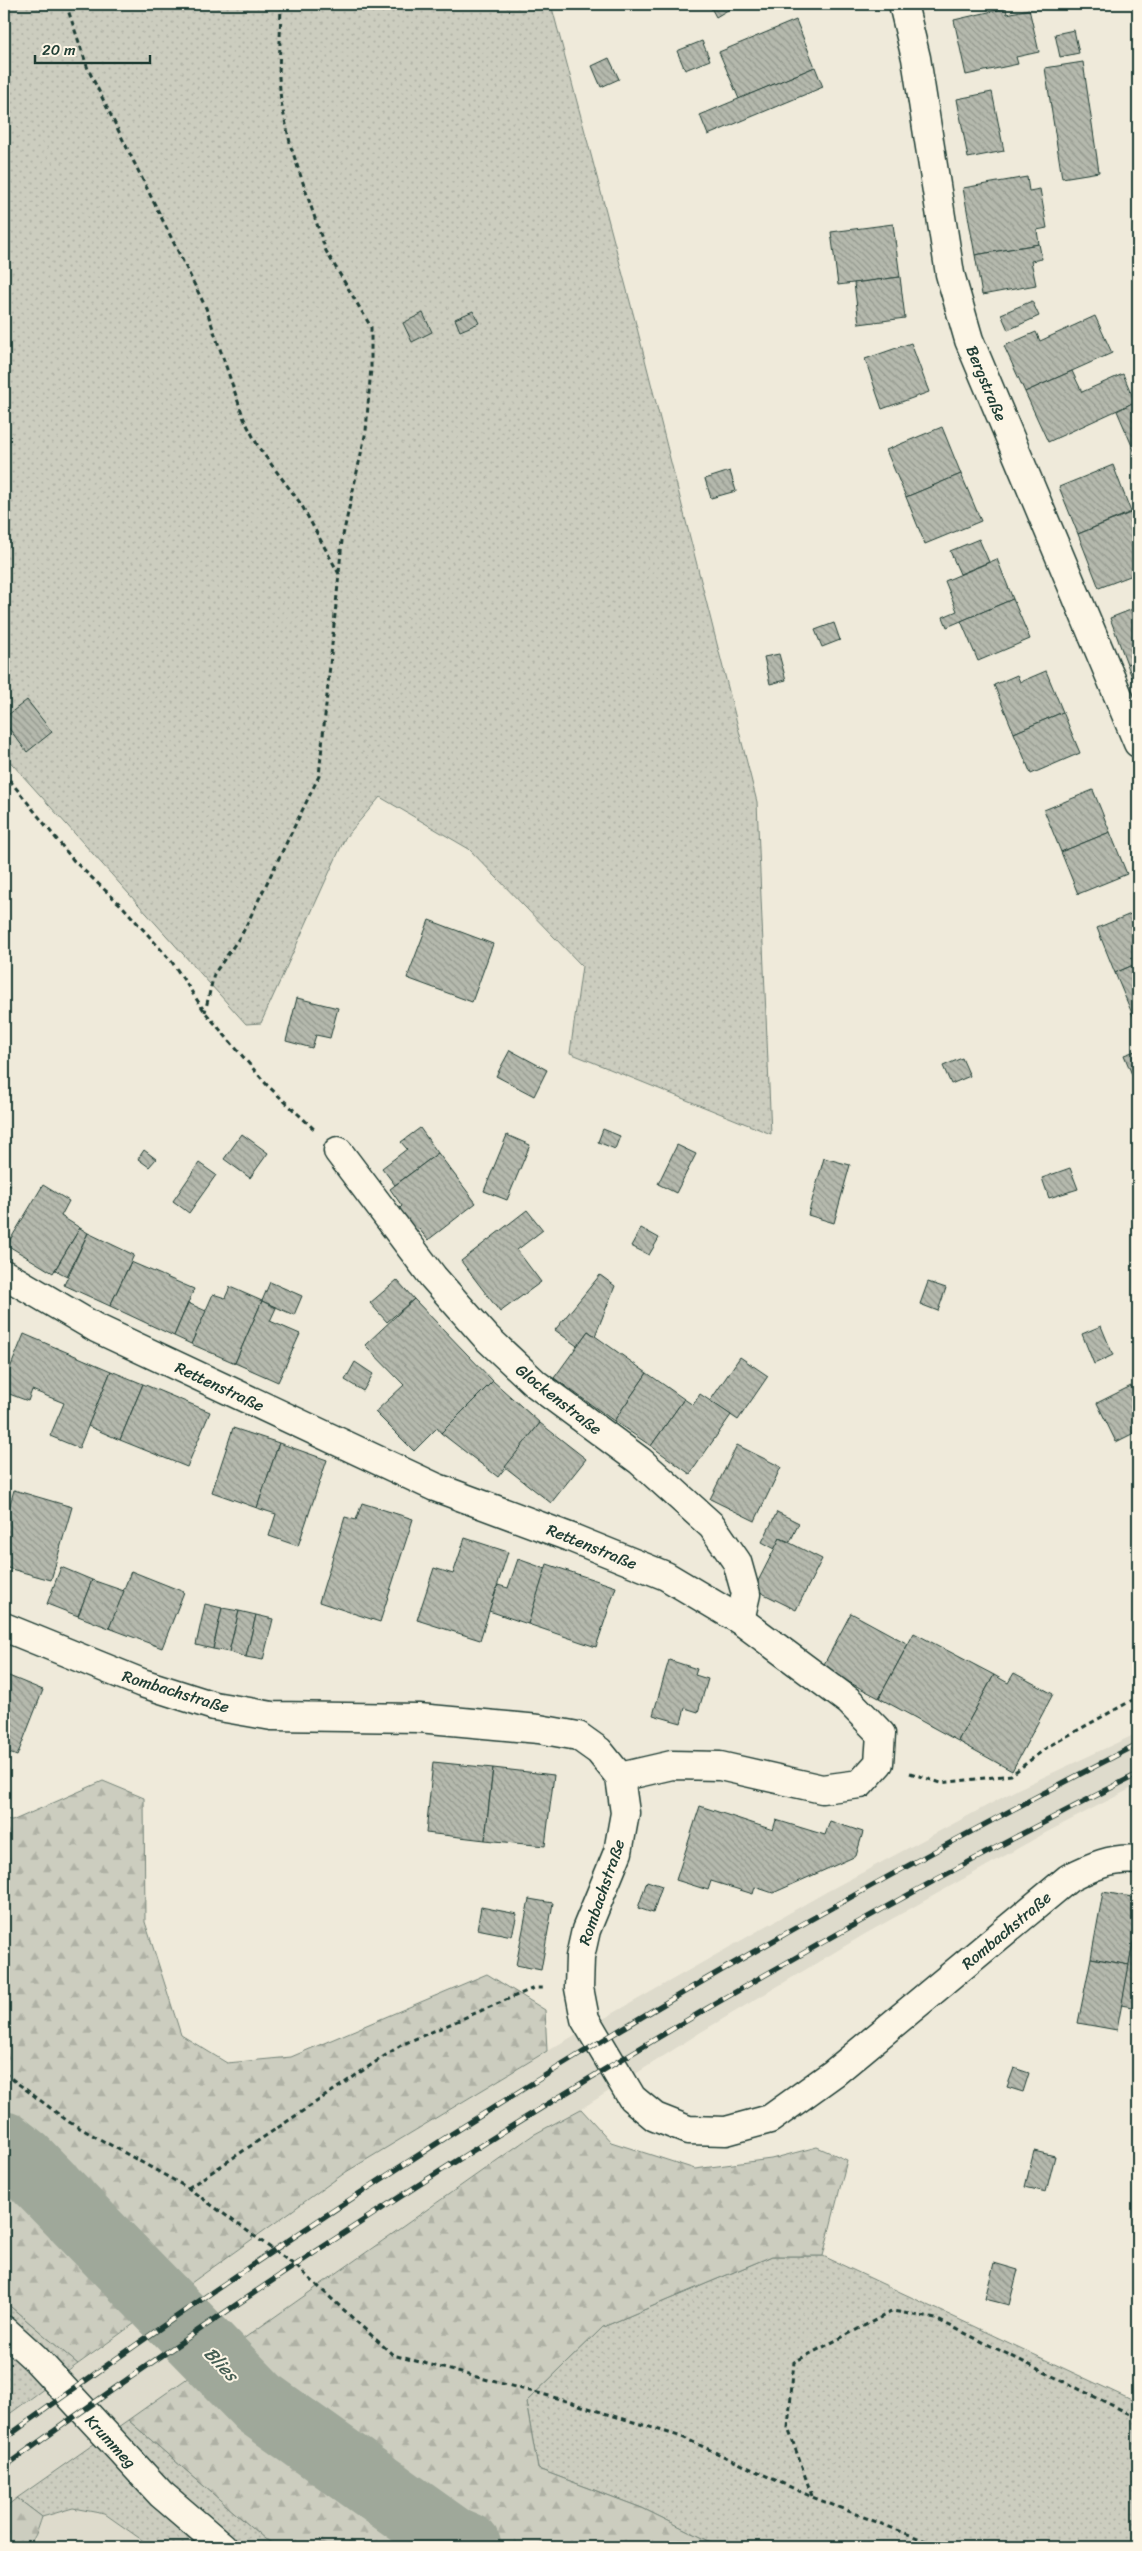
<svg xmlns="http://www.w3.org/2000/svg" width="1142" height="2551" font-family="Sriracha,sans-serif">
	<defs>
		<pattern id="grass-dots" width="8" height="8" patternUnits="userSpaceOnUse" patternTransform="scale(1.25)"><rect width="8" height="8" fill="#cccdbf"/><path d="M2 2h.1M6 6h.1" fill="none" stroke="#afb1a5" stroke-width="1.8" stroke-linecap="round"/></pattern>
		<pattern id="forest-firs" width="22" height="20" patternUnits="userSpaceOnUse" patternTransform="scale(1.25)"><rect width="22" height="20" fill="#cccdbf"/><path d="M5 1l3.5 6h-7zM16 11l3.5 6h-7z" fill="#afb1a5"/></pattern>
		<pattern id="building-back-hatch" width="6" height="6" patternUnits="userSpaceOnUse" patternTransform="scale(1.25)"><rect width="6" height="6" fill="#b5b9ad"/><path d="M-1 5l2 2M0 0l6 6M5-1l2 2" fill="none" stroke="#93988e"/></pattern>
	</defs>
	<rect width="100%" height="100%" fill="#efeada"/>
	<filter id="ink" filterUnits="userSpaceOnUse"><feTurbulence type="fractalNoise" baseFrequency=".02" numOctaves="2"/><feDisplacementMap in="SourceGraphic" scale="10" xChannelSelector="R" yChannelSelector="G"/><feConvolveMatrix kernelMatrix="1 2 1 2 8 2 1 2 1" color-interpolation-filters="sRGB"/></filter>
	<g filter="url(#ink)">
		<g fill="#dedbcc">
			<polygon points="1138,1733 1138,1785 1047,1832 865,1934 701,2032 581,2109 533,2135 4,2508 4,2418 346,2172 547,2051 828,1891 1018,1789"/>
			<polygon points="73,2508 105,2514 152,2547 25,2547 34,2541 42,2517"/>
		</g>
		<g fill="url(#grass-dots)" stroke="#76857a">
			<polygon points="4,4 551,4 637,328 757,802 771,1134 570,1053 582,966 469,849 380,797 345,838 261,1023 246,1024 4,755"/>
			<polygon points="772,2256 823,2256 1138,2403 1138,2547 715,2547 715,2544 642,2508 538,2469 526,2402 603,2327"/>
			<polygon points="4,2301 78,2364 4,2418"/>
			<polygon points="128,2420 265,2539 279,2547 152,2547 105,2514 73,2508 42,2517 17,2498"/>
		</g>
		<g fill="url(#forest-firs)" stroke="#76857a">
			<polygon points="103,1781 144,1798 145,1922 181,2035 227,2063 291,2057 487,1974 545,2010 547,2051 346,2172 78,2364 4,2301 4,1820 12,1821"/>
			<polygon points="581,2109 611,2142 695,2169 771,2159 817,2147 847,2160 823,2256 772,2256 603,2327 526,2402 538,2469 642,2508 715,2544 715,2547 279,2547 265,2539 128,2420 533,2135"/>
			<path d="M17 2498 42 2517C33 2544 33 2547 4 2547V2508Z"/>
		</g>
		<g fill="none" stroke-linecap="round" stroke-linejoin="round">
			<polyline stroke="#9fa89a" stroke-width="69" points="4,2146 24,2162 260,2404 451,2540 467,2547"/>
		</g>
		<g fill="url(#building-back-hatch)" stroke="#1f3d34">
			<polygon points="709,4 738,4 716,17"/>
			<polygon points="1006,8 1007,14 1029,9 1039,52 1016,57 1018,64 966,75 954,20"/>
			<polygon points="796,20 815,67 739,99 719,52"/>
			<polygon points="1074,30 1079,53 1060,57 1055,34"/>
			<polygon points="702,41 710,60 685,70 677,51"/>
			<polygon points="609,58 619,79 601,87 592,66"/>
			<polygon points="1083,62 1099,172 1062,178 1045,68"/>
			<polygon points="815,67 823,87 708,135 700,115"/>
			<polygon points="992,92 1004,151 968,158 957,99"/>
			<polygon points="1027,177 1029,191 1040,189 1047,228 1037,230 1039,244 975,255 963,188"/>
			<polygon points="893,224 900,277 838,285 831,232"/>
			<polygon points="1039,244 1042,259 1031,261 1036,285 982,295 975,255"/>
			<polygon points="900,277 905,318 859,324 854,283"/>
			<polygon points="1032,301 1039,316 1008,330 1001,314"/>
			<polygon points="473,311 479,323 460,331 455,319"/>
			<polygon points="423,313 432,332 412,342 403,323"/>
			<polygon points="1095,316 1112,353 1025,392 1004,346 1036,332 1040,341"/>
			<polygon points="911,343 929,392 882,409 865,359"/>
			<polygon points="1072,371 1082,392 1123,374 1135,402 1048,442 1025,392"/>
			<polygon points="1138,400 1138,454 1136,455 1117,411"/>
			<polygon points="942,427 961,474 906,497 886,450"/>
			<polygon points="1113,465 1131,512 1078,534 1059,487"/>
			<polygon points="730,471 736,491 711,498 705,479"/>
			<polygon points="961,474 981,521 925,544 906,497"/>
			<polygon points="1138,510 1138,573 1099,588 1078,534"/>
			<polygon points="979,539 989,562 960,574 950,551"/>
			<polygon points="997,559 1013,599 947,627 943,617 957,611 945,581"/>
			<polygon points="1138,573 1138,592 1132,575"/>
			<polygon points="1013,599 1030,639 978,661 961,621"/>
			<polygon points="1138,607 1138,660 1127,664 1110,618"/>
			<polygon points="834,623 840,640 822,647 815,630"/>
			<polygon points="779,654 786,680 770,684 764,657"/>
			<polygon points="1138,660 1138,694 1127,664"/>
			<polygon points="1046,671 1063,712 1014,733 994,685 1017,675 1020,682"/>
			<polygon points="27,700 52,732 27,752 4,722 4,718"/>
			<polygon points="1063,712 1080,753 1031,774 1014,733"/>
			<polygon points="1093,790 1110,832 1061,852 1044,810"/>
			<polygon points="1110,832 1127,874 1078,894 1061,852"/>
			<polygon points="1138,911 1138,963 1115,973 1097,928"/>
			<polygon points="429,920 493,944 472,1002 407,978"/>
			<polygon points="1138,963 1138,1016 1134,1018 1115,973"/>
			<polygon points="297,998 338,1008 330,1038 316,1035 312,1048 286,1041"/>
			<polygon points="510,1050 547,1070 534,1096 496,1076"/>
			<polygon points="1138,1050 1138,1075 1133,1077 1124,1055"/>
			<polygon points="962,1058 970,1076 951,1084 943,1066"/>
			<polygon points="420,1128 438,1153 395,1185 382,1168 407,1149 401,1142"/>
			<polygon points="603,1129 620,1136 615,1149 598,1142"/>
			<polygon points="242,1134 268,1153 250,1178 224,1159"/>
			<polygon points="507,1135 530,1145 507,1200 484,1191"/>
			<polygon points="677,1145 696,1154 676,1193 658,1184"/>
			<polygon points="144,1150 156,1159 149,1167 138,1159"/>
			<polygon points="438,1153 476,1203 428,1240 419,1229 416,1232 399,1209 402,1206 390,1189"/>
			<polygon points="824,1158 850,1165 834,1223 808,1215"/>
			<polygon points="199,1163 216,1175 189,1213 173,1201"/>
			<polygon points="1070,1168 1078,1189 1049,1198 1042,1178"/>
			<polygon points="4,1180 10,1185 4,1194"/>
			<polygon points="43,1185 69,1201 61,1216 80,1228 53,1273 7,1245"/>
			<polygon points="527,1210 543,1230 517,1250 541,1282 500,1312 461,1261"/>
			<polygon points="80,1228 88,1233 67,1276 55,1270"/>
			<polygon points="641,1228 659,1238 649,1255 631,1246"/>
			<polygon points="88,1233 134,1255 110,1306 64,1285"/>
			<polygon points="131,1262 194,1289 174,1336 110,1306"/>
			<polygon points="600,1275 615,1286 595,1336 588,1331 577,1346 555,1330"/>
			<polygon points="397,1280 414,1299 387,1322 370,1303"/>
			<polygon points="270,1282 302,1296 294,1315 262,1301"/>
			<polygon points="928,1282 946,1288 938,1311 920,1304"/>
			<polygon points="230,1287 262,1301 235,1363 191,1344 213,1294 225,1298"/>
			<polygon points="414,1299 493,1381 441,1433 437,1428 414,1451 375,1412 404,1385 365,1345"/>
			<polygon points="262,1301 276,1308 270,1321 300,1334 278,1382 235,1363"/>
			<polygon points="188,1303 206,1311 191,1344 174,1336"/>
			<polygon points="1101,1326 1113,1355 1094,1364 1082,1334"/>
			<polygon points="588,1331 647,1373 614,1421 554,1378"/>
			<polygon points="24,1334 111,1371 79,1448 50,1436 64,1403 32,1390 28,1401 4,1392 4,1383"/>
			<polygon points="740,1357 768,1376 738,1420 710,1401"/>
			<polygon points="355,1362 373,1374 363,1391 345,1380"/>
			<polygon points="111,1371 143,1384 120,1440 88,1426"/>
			<polygon points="647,1373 684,1399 651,1446 614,1421"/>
			<polygon points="493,1381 540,1423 498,1477 441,1433"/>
			<polygon points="143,1384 210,1412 187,1467 120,1440"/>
			<polygon points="1131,1386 1138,1401 1138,1431 1116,1442 1097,1403"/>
			<polygon points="700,1394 731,1415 690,1474 651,1446 684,1399 693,1405"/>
			<polygon points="540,1423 586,1459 551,1503 505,1467"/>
			<polygon points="233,1428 279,1443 257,1508 212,1492"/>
			<polygon points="279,1443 327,1460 298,1546 269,1536 276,1514 257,1508"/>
			<polygon points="737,1445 781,1467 755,1521 710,1499"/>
			<polygon points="14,1490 72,1507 51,1580 4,1567 4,1526"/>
			<polygon points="362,1503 413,1519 380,1622 319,1602 345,1517 356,1520"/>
			<polygon points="777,1512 799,1523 790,1542 780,1538 775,1549 762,1542"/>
			<polygon points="465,1538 508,1552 480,1640 417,1620 434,1568 453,1574"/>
			<polygon points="780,1538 822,1559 796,1610 754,1589"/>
			<polygon points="518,1559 546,1569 528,1624 489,1611 498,1585 508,1588"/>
			<polygon points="547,1564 616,1587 596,1647 528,1624"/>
			<polygon points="61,1567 92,1580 78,1616 47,1604"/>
			<polygon points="131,1571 184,1592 162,1648 109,1628"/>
			<polygon points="92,1580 124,1591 109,1628 78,1616"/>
			<polygon points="205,1604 222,1608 213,1649 196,1645"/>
			<polygon points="222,1608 239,1611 229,1652 213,1649"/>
			<polygon points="239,1611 256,1615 246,1657 229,1652"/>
			<polygon points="851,1613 908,1644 879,1698 822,1668"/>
			<polygon points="256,1615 273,1619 263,1660 246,1657"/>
			<polygon points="914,1633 994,1675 958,1741 879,1698"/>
			<polygon points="669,1660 697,1669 695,1675 708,1679 698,1712 685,1708 681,1723 653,1715"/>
			<polygon points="1014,1673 1053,1694 1012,1771 958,1741 994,1675 1008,1683"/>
			<polygon points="4,1674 43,1690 17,1756 4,1751"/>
			<polygon points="433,1762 493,1768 485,1840 426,1833"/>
			<polygon points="493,1768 554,1775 545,1846 485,1840"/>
			<polygon points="700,1806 773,1830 776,1820 825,1835 830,1821 863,1832 856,1856 773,1893 755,1887 753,1894 711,1881 708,1890 676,1880"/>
			<polygon points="647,1881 662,1886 653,1913 638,1908"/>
			<polygon points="1103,1892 1138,1898 1138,1918 1129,1965 1091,1958"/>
			<polygon points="529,1899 553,1903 541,1970 516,1965"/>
			<polygon points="481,1907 517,1914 512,1936 477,1929"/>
			<polygon points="1138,1918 1138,2008 1121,2005"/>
			<polygon points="1091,1958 1129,1965 1117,2030 1078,2023"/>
			<polygon points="1014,2068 1029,2073 1023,2092 1007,2087"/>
			<polygon points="1034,2151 1055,2156 1046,2192 1025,2187"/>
			<polygon points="994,2263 1018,2270 1009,2305 985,2299"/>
		</g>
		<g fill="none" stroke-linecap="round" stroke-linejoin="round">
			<defs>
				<g id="street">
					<polyline points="903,4 916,58 950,274 969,340 1138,743"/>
					<polyline points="338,1151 433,1277 487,1338 536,1384 640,1461 712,1526 737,1562 746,1594 740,1620"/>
					<polyline points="4,1274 96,1328 435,1487 572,1538 666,1576 740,1620 849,1701 881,1734 879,1763 860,1784 822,1789 720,1766 672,1765 620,1777"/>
				</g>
				<g id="secondary">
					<path d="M4 1627 142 1683 214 1706 272 1716 419 1718 539 1729 578 1736 599 1751 620 1777 625 1813 618 1852 586 1930 580 1957 579 1988 585 2019 632 2098 655 2117 688 2130 726 2131 770 2119 834 2073 1069 1878C1091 1867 1112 1857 1138 1860"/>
					<polyline points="4,2330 35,2358 161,2494 223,2547"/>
				</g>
			</defs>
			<use href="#street" stroke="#1f3d34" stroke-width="31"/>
			<use href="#secondary" stroke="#1f3d34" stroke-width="31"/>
			<g stroke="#1f3d34" stroke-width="3" stroke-dasharray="5 4" stroke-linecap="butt">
				<polyline points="66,4 88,69 206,308 244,419 259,448 301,504 339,574 319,776 242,934 214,974 205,1012"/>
				<polyline points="281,4 279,77 281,102 291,147 326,251 371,327 371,367 366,431 342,540 339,573"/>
				<polyline points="4,773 74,861 124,908 172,962 205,1012 267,1085 314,1129"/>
				<polyline points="910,1773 941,1783 1011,1775 1049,1746 1138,1697"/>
				<polyline points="4,2073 69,2122 188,2188 297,2267 393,2355 553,2397 682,2437 812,2497 941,2547"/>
				<polyline points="188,2188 401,2045 534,1988 544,1988"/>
				<polyline points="812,2496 788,2428 794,2362 893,2311 936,2319 1138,2418"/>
			</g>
			<use href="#street" stroke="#fcf5e5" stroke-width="28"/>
			<use href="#secondary" stroke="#fcf5e5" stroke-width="28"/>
			<defs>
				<g id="rail">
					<path d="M4 2439C182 2310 366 2185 554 2070 744 1953 940 1846 1138 1744"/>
					<path d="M4 2467C364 2207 742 1974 1138 1774"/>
				</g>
			</defs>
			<use href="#rail" stroke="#1f3d34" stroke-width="5.5"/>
			<use href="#rail" stroke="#fcf5e5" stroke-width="4" stroke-dasharray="11" stroke-linecap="butt"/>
		</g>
	</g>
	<g text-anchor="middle" stroke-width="4" stroke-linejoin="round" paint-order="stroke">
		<g font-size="16" fill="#1f3d34" stroke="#fcf5e5">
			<text transform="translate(987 383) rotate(67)" y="6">Bergstraße</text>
			<text transform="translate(220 1386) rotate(25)" y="6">Rettenstraße</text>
			<text transform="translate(559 1399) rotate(38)" y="6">Glockenstraße</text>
			<text transform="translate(592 1546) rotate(22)" y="6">Rettenstraße</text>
			<text transform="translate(176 1691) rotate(17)" y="6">Rombachstraße</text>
			<text transform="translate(601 1892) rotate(-71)" y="6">Rombachstraße</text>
			<text transform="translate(1006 1930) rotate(-40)" y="6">Rombachstraße</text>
			<text transform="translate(111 2441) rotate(47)" y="6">Krummeg</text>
		</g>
		<g font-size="18" font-style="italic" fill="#455d53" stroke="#fcf5e5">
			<text transform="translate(221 2364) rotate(46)" y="6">Blies</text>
		</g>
	</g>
	<rect width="1142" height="2551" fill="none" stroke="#fcf5e5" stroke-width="20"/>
	<rect x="10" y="10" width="1122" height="2531" fill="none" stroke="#1f3d34" stroke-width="2" filter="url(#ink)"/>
	<path d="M35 55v8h115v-8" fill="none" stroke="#1f3d34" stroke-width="2.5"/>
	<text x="42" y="55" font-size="15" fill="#1f3d34" stroke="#fcf5e5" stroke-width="4" paint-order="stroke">20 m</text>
</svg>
